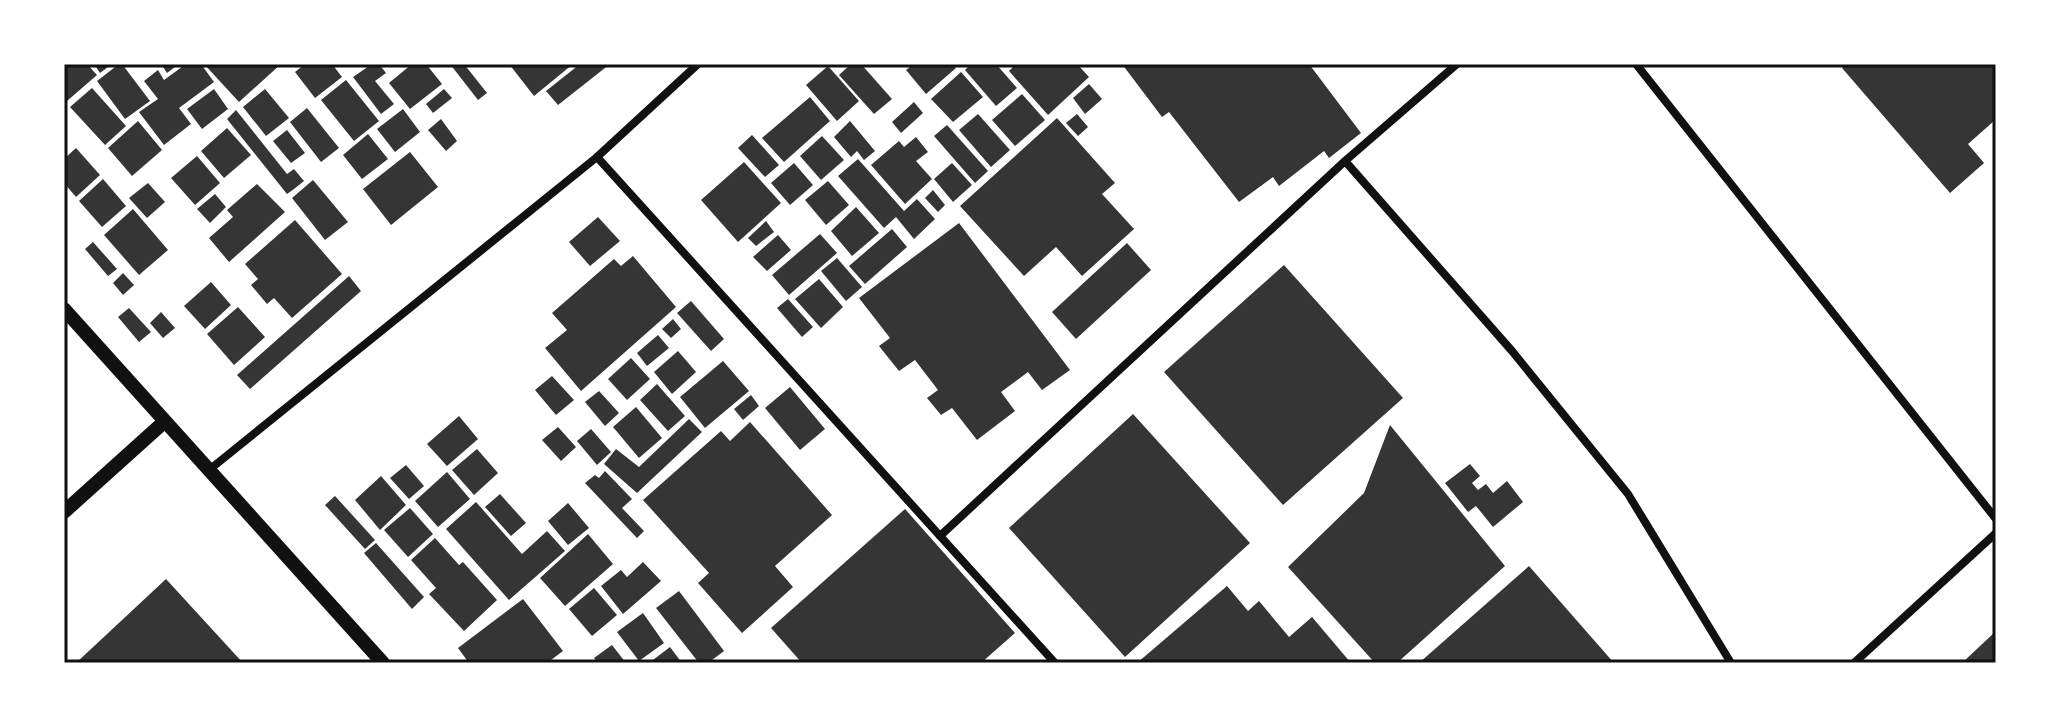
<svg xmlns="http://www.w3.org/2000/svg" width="2060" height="727" font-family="'Fira Sans',sans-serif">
	<rect width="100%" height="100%" fill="#fff"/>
	<g fill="#353535">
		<polygon points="64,64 87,64 97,75 67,101 64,97"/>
		<polygon points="94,64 112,64 100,73"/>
		<polygon points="119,64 122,64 150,101 125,119 97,81"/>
		<polygon points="161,64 179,64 167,73"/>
		<polygon points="186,64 201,64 214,82 179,108 191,124 164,145 139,112 158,99 144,81 158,70 164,80"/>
		<polygon points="204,64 281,64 239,102"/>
		<polygon points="305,64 332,64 342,77 315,98 295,72"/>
		<polygon points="372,64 379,64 386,73 375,81 394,104 381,114 353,77"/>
		<polygon points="412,64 426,64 442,84 410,109 389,83"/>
		<polygon points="450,64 464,64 487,93 478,100"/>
		<polygon points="509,64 573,64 534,96"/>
		<polygon points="580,64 610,64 558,105 546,91"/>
		<polygon points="851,64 861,64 892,99 874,114 839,75"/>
		<polygon points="914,64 952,64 956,68 926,94 906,70"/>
		<polygon points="971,64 996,64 1017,88 996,106 965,70"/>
		<polygon points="1016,64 1077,64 1089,77 1048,115 1009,71"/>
		<polygon points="1122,64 1309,64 1361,133 1329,158 1324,151 1279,186 1273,177 1239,202 1169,112 1162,117"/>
		<polygon points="1847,64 1996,64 1996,124 1994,121 1968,144 1984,163 1950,193 1842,68"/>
		<polygon points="828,66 859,101 837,121 806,85"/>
		<polygon points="961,72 983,97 953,122 931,99"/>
		<polygon points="346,80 379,121 354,141 321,100"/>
		<polygon points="1089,84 1102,99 1085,114 1073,98"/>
		<polygon points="92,88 126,126 105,145 70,107"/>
		<polygon points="214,89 228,109 202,129 187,109"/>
		<polygon points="265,89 289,118 266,136 243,107"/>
		<polygon points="444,89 452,98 433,113 426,104"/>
		<polygon points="1022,94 1045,120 1015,146 992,120"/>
		<polygon points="810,97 830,121 784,162 762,138"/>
		<polygon points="914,102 923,113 901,133 892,122"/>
		<polygon points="307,108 339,148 321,162 290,122"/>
		<polygon points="403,109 420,132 395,152 377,129"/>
		<polygon points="236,110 287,174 294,169 304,181 294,189 287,194 227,119"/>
		<polygon points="978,114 1010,150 991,167 959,130"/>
		<polygon points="1077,114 1088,127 1078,136 1066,123"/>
		<polygon points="1057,118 1115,183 1102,194 1134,229 1082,276 1056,247 1024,276 960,206"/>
		<polygon points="441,119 457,141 446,151 428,130"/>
		<polygon points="138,121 162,150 132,176 108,148"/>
		<polygon points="850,121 875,151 864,160 857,151 851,157 834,137"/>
		<polygon points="947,125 988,171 975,183 934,136"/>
		<polygon points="227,128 251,155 224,178 201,151"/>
		<polygon points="287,130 305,153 291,163 273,141"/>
		<polygon points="368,134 388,159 362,179 343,155"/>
		<polygon points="752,135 779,165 765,177 738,148"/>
		<polygon points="822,136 844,160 821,180 800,156"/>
		<polygon points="916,137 928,152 916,161 932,179 905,204 871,165 899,141 904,147"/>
		<polygon points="76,148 100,175 76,197 64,183 64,159"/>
		<polygon points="410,152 438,187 391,225 363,189"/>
		<polygon points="197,156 220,183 195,205 171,178"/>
		<polygon points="858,159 904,211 917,199 935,219 914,239 896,217 884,228 838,176"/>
		<polygon points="744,162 781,203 738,242 701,200"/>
		<polygon points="794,163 813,185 790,205 771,183"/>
		<polygon points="952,163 972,185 953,202 934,179"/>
		<polygon points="103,179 126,206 102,227 79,201"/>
		<polygon points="313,180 348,222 325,240 292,198"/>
		<polygon points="828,181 849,205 826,225 805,200"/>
		<polygon points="148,183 165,202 147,218 129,198"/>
		<polygon points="257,184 285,212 229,262 209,238 233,217 227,210"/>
		<polygon points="933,190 945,205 938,212 925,198"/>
		<polygon points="215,194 226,207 210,223 197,209"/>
		<polygon points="856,207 879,233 852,256 831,231"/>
		<polygon points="133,209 168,250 139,275 104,235"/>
		<polygon points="598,217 620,241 590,266 569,242"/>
		<polygon points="295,220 342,274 292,318 274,298 267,304 251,285 258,279 245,264"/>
		<polygon points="766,221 774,232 756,246 748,238"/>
		<polygon points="959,223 1070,370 1042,390 1028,372 1001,392 1015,411 977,440 952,408 941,415 927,398 938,390 915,360 899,371 879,346 890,338 859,298"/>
		<polygon points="892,229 907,247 865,284 849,266"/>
		<polygon points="820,234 837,253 789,295 772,275"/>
		<polygon points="778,235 791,250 767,271 753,257"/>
		<polygon points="93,242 117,269 108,276 85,249"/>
		<polygon points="1127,243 1151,270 1076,339 1052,312"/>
		<polygon points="633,256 676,307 581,391 545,348 567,330 552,313 614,259 621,266"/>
		<polygon points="837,258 862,287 846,301 821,271"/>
		<polygon points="1284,265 1403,398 1283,505 1164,372"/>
		<polygon points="123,273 134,285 123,295 113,283"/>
		<polygon points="349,276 361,291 250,389 237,375"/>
		<polygon points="819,279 843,307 821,328 795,299"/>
		<polygon points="211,282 231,305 205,329 184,306"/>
		<polygon points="788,299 813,327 802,337 777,308"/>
		<polygon points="691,301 724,339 711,351 677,313"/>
		<polygon points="238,307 265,337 234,365 207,334"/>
		<polygon points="129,308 151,332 139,342 118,317"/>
		<polygon points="161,312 175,328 163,338 150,323"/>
		<polygon points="673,319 681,329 671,338 662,329"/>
		<polygon points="658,335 669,348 647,366 637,353"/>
		<polygon points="678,351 696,372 672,394 654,372"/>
		<polygon points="631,358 650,379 627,400 608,379"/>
		<polygon points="723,361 749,391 705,428 680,397"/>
		<polygon points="552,376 574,400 556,415 535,390"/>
		<polygon points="657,384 685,416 668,431 640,400"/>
		<polygon points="790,387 825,429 800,450 765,408"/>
		<polygon points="599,391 619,413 605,426 585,402"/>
		<polygon points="751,395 759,406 743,420 734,409"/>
		<polygon points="636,407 662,438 639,458 613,427"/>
		<polygon points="1133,414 1250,543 1125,657 1009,528"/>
		<polygon points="459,416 478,439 447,466 427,444"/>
		<polygon points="689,419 702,432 637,493 604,464 616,449 639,467"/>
		<polygon points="750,422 832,515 775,566 793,587 742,633 698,583 709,573 643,500 721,431 730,441"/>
		<polygon points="1390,425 1505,566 1397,663 1375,663 1288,567 1364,493"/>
		<polygon points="558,427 576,447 561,461 542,440"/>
		<polygon points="591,429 611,452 597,465 577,441"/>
		<polygon points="477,449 498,473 474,495 452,470"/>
		<polygon points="1470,464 1480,476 1472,483 1478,490 1486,484 1493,493 1507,481 1523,502 1493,527 1476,506 1468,512 1445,483"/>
		<polygon points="406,465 424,486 409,499 390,478"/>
		<polygon points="605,471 632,499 622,508 644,531 637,538 585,483 595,475 599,478"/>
		<polygon points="447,472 470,499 438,527 415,501"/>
		<polygon points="381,476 406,505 380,530 355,500"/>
		<polygon points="500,494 526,523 511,536 485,507"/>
		<polygon points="335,496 375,540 365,549 325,505"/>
		<polygon points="476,502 522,554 547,531 565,551 509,600 446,529"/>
		<polygon points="568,503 589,528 568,545 548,521"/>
		<polygon points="410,508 433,534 408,557 384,530"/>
		<polygon points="905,509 1015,633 981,663 802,663 771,628"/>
		<polygon points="588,534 613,564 565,606 540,578"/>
		<polygon points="435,538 459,565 463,562 497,600 464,631 429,594 436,588 411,560"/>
		<polygon points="376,543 424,597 412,609 364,553"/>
		<polygon points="643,562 661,581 623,614 601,586 621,570 627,577"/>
		<polygon points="1529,566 1614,663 1419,663"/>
		<polygon points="166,579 243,663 76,663"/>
		<polygon points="1227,586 1248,611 1259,601 1289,637 1312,617 1351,663 1137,663"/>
		<polygon points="594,588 617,615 592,636 569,609"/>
		<polygon points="679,591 724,651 708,663 699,663 656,608"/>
		<polygon points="523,599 563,651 547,663 469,663 458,648"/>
		<polygon points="643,613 664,643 639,661 617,632"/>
		<polygon points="1996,631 1996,663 1962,663"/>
		<polygon points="612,645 626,663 598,663 594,658"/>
		<polygon points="670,647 682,663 649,663"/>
	</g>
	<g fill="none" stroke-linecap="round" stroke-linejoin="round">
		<g stroke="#111" stroke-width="8">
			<polyline points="1636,64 1996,519"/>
			<polyline points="597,157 1055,663"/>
			<polyline points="1345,161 1512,351 1628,494 1731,663"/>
			<polyline points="209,470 597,157 698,64"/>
			<polyline points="940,536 1345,161 1457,64"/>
			<polyline points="1854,663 1996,533"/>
		</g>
		<g stroke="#111" stroke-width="14">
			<polyline points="64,309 383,663"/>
			<polyline points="64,512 164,422"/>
		</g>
	</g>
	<rect width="2060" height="727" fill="none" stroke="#ffffff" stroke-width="132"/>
	<rect x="66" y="66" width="1928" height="595" fill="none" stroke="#111" stroke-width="3"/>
</svg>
